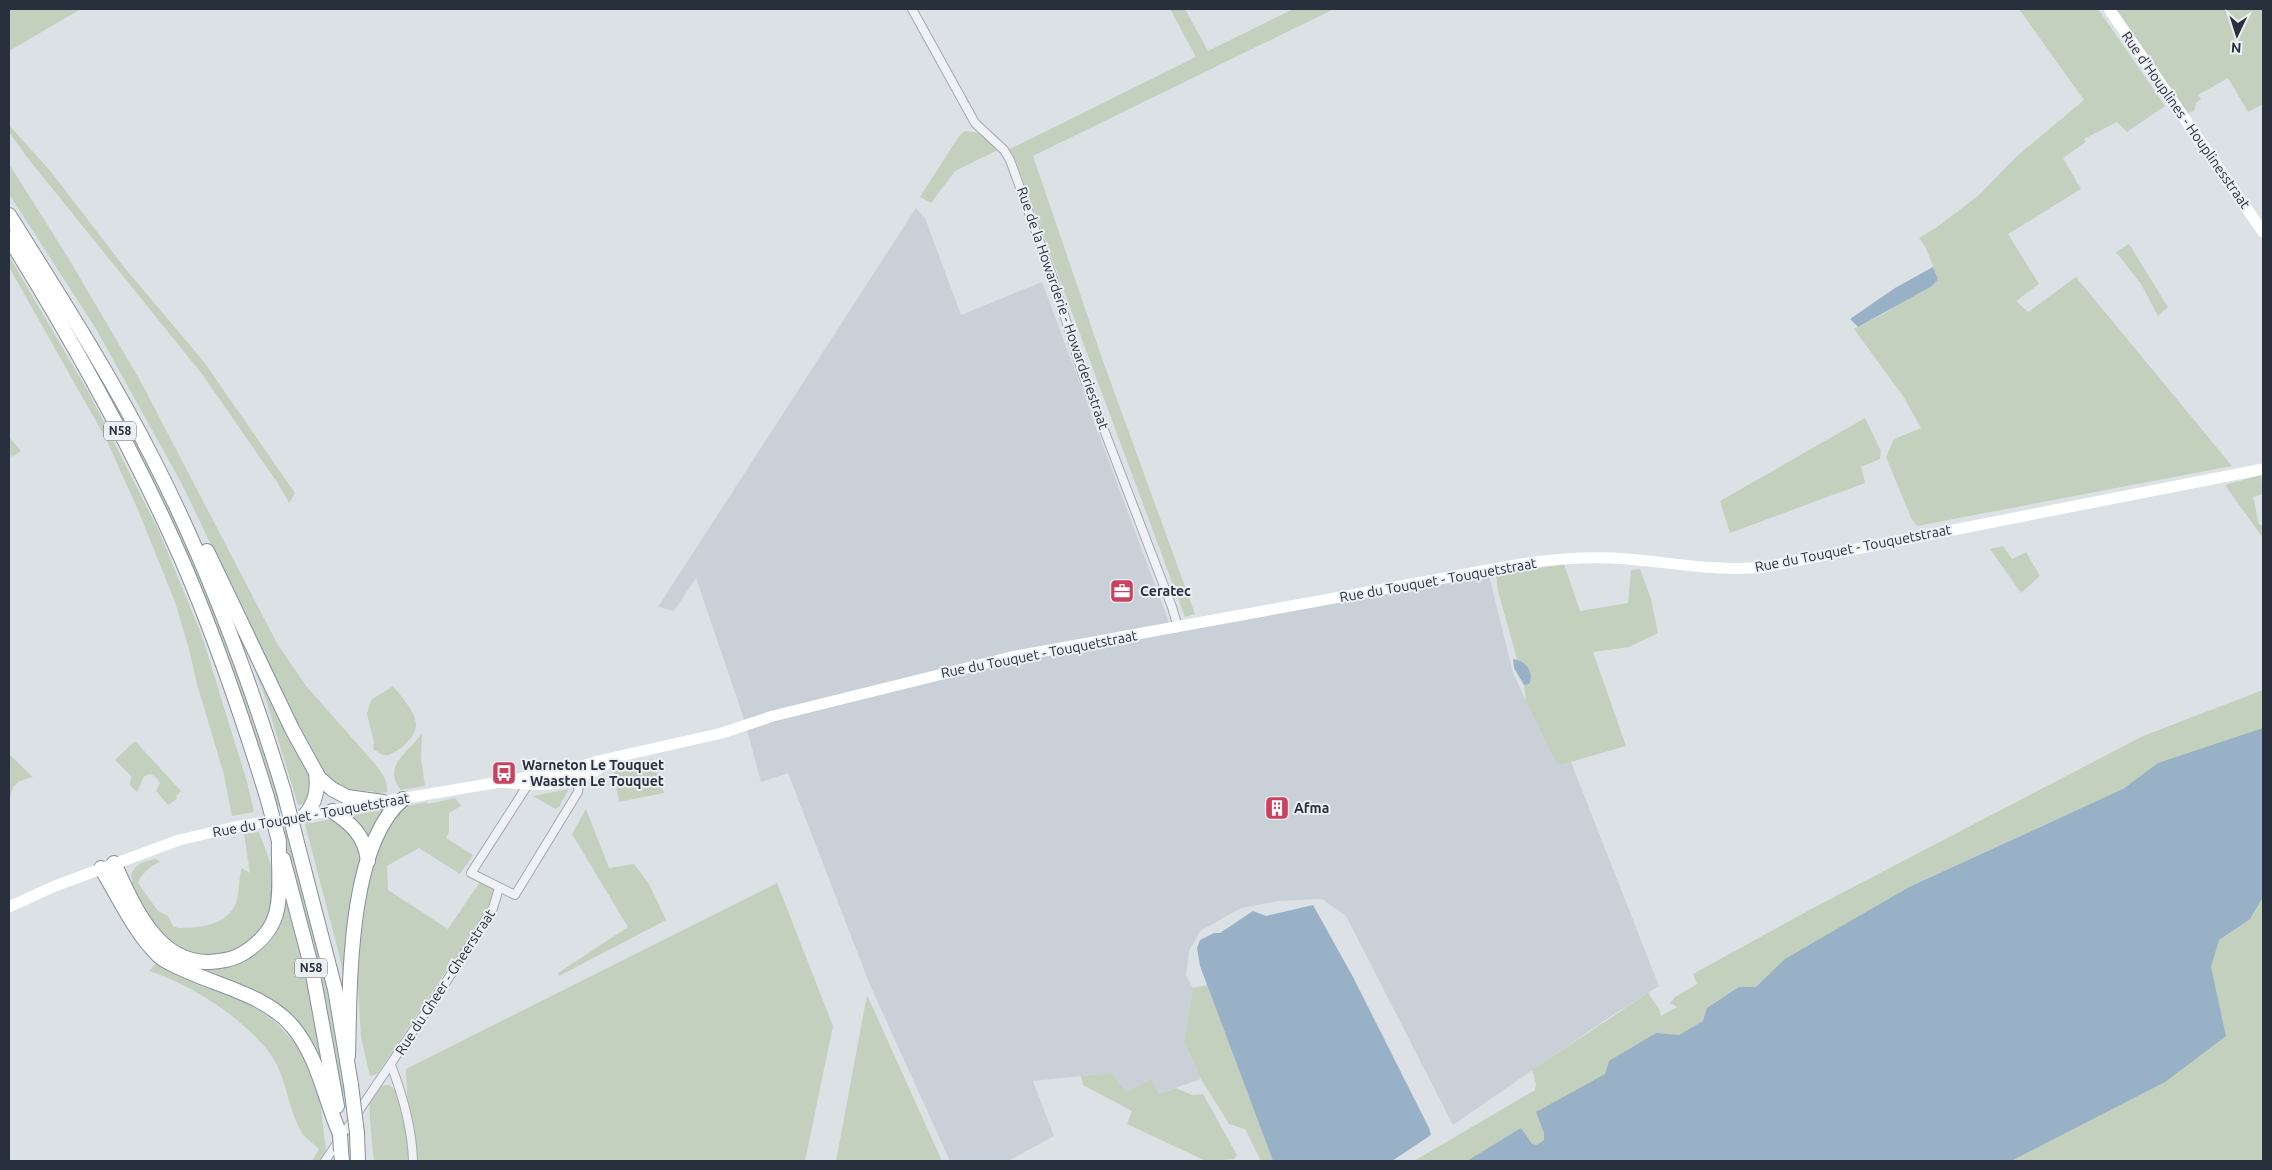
<svg xmlns="http://www.w3.org/2000/svg" width="2272" height="1170" font-family="Ubuntu,sans-serif">
	<rect width="100%" height="100%" fill="#dce1e6"/>
	<polygon fill="#cad0d8" points="916,208 925,218 961,315 1042,282 1173,633 1489,575 1513,673 1557,766 1571,762 1659,986 1602,1022 1453,1125 1346,916 1322,899 1278,901 1241,908 1200,931 1189,951 1186,976 1193,988 1184,1042 1201,1079 1158,1094 1127,1092 1111,1073 1033,1081 1054,1136 1008,1161 950,1161 870,985 788,773 761,782 744,719 696,578 674,611 658,607"/>
	<g fill="#c4d0be" fill-rule="evenodd">
		<polygon points="9,9 81,9 9,51"/>
		<polygon points="1170,9 1185,9 1208,51 1293,9 1334,9 1033,156 1103,361 1195,614 1185,617 1015,159 1008,150 1196,57"/>
		<polygon points="2019,9 2098,9 2165,106 2127,132 2117,122 2084,139 2086,142 2063,158 2081,189 2008,234 2039,284 2016,301 2028,312 2076,277 2232,466 1917,526 1911,518 1886,457 1894,439 1921,428 1903,396 1854,329 1885,313 1938,279 1925,246 1919,238 1937,227 1979,195 2017,156 2084,100"/>
		<polygon points="2116,9 2263,9 2263,104 2248,112 2228,78 2198,95 2201,99 2196,103 2194,111 2188,113"/>
		<polygon points="9,125 52,173 124,267 204,362 295,493 289,503 277,482 202,374 26,156 9,132"/>
		<polygon points="965,131 980,133 1000,149 955,171 931,203 920,197 959,136"/>
		<path d="M9 164 69 259 141 382 278 645 307 687 376 765C382 774 388 780 387 792L374 794 373 791C340 793 326 779 310 752L182 484 96 329 9 194Z"/>
		<polygon points="9,221 97,363 178,522 216,612 247,697 282,805 276,807 204,598"/>
		<polygon points="2129,244 2168,307 2158,316 2141,284 2116,252"/>
		<polygon points="9,256 90,395 158,529 202,636 247,782 254,812 232,816 224,775 197,684 189,649 175,602 138,510 106,439 9,267"/>
		<polygon points="1865,418 1881,451 1880,459 1861,467 1865,483 1730,533 1720,501"/>
		<polygon points="9,437 21,451 12,457 9,452"/>
		<polygon points="2261,475 2263,494 2253,497 2259,524 2263,526 2263,538 2225,485"/>
		<polygon points="2003,546 2012,559 2026,552 2040,576 2021,593 1990,549"/>
		<polygon points="1564,564 1580,611 1628,603 1631,570 1640,569 1651,599 1658,633 1629,647 1593,652 1626,746 1557,766 1526,701 1524,685 1530,683 1526,665 1517,659 1498,591 1496,575"/>
		<polygon points="232,610 306,766 313,783 308,803 298,805 266,700"/>
		<path d="M393 686C401 696 415 711 416 724 417 736 399 752 388 755 382 756 378 752 373 749L374 742 367 714 371 700Z"/>
		<path d="M2263 690V1161H1414L1535 1090 1536 1084 1532 1070 1648 993 1659 1009 1661 1016 1677 1007 1670 1003 1675 997 1697 984 1693 974 1813 908 2143 736ZM2068 814 1851 921 1909 887Z"/>
		<path d="M422 733 421 758 425 786 401 790C381 765 409 753 422 733Z"/>
		<polygon points="135,741 181,791 176,796 177,799 168,805 156,791 160,783 156,777 151,774 144,776 137,792 130,785 131,776 115,760"/>
		<path d="M9 754 33 777C17 781 12 783 10 800Z"/>
		<polygon points="652,759 664,793 619,802 614,773 621,765"/>
		<polygon points="569,789 559,807 555,809 533,796"/>
		<polygon points="455,798 461,806 449,813 449,832 446,838 473,855 460,874 419,848 387,866 388,890 448,929 480,882 494,890 489,904 455,958 377,1074 370,1076 361,1037 357,969 359,939 364,903 383,832 401,807 427,802 428,804"/>
		<polygon points="386,809 370,842 349,816"/>
		<polygon points="586,809 609,868 634,864 649,884 666,920 559,976 558,973 628,927 572,834"/>
		<polygon points="338,818 362,847 347,996 339,954 305,824"/>
		<polygon points="288,830 319,943 348,1094 342,1095 319,969 282,832"/>
		<path d="M259 832C265 850 277 874 275 894 268 944 215 974 172 944 153 931 142 904 131 884L133 880 131 876C134 864 144 861 156 859L160 862C151 865 141 874 138 883L158 911 168 916 173 926 178 928C198 928 227 926 236 903 240 892 238 879 242 868L250 873 244 834Z"/>
		<path d="M777 883 833 1026 805 1161H374C373 1149 367 1106 371 1097 375 1089 380 1085 389 1085L397 1092 401 1105 409 1139 406 1069Z"/>
		<polygon points="284,894 311,994 324,1073 294,1023 179,963 145,929 195,964 256,948"/>
		<path d="M158 961 171 970 256 1007 273 1019 299 1047 318 1084 326 1151 320 1161H312L319 1149C314 1144 306 1139 302 1133 290 1114 287 1086 277 1065 256 1025 191 984 149 971Z"/>
		<polygon points="1207,985 1273,1161 1261,1161 1245,1129 1229,1124 1201,1079 1184,1042 1193,988"/>
		<polygon points="867,995 942,1161 836,1161"/>
		<polygon points="1111,1073 1127,1092 1151,1079 1158,1094 1176,1088 1192,1095 1203,1094 1237,1155 1234,1159 1206,1161 1127,1124 1132,1111 1083,1085 1081,1076"/>
	</g>
	<g fill="#98b1c6">
		<polygon points="1933,267 1938,279 1932,286 1858,327 1850,319 1895,288"/>
		<path d="M1513 659C1525 660 1535 672 1529 684L1524 685 1514 668Z"/>
		<polygon points="2263,728 2263,897 2250,919 2219,940 2211,967 2226,1036 2165,1082 2011,1161 1467,1161 1521,1128 1532,1144 1537,1145 1544,1140 1544,1133 1536,1112 1605,1074 1609,1061 1656,1033 1679,1035 1703,1021 1707,1008 1739,987 1756,987 1785,959 1909,887 2123,789 2158,763"/>
		<polygon points="1313,905 1353,977 1429,1128 1431,1135 1392,1161 1273,1161 1200,966 1197,948 1200,940 1214,933 1220,933 1253,911 1266,916"/>
	</g>
	<g fill="none" stroke-linecap="round" stroke-linejoin="round">
		<defs>
			<g id="street">
				<polyline points="912,9 975,123 1004,150 1010,160 1053,279 1083,375 1172,607 1178,627"/>
				<polyline points="527,786 471,873 515,895 578,792 579,783 575,776"/>
				<path d="M391 1065C403 1096 412 1128 413 1161"/>
				<polyline points="325,1161 446,982 493,908 499,888"/>
			</g>
			<g id="highway">
				<path d="M9 215C59 295 110 374 153 459 208 566 249 677 284 792"/>
				<path d="M9 238C73 341 132 447 181 558 215 636 242 716 267 797"/>
				<polyline points="207,551 292,729 319,778 332,789 347,797 383,802"/>
				<path d="M332 811C352 824 365 836 368 861"/>
				<path d="M305 815C316 802 318 790 316 773"/>
				<polyline points="295,835 335,989 351,1085"/>
				<polyline points="283,859 312,969 337,1106"/>
				<path d="M114 863C133 904 156 963 209 962 220 961 232 960 242 954 257 945 271 931 276 914 282 891 278 864 279 841"/>
				<path d="M101 868C119 897 135 934 160 957 167 963 178 967 187 971 222 987 267 996 293 1027 319 1059 324 1098 340 1134"/>
				<path d="M348 1056C350 987 347 846 403 799"/>
				<polyline points="357,1133 358,1161"/>
				<polyline points="341,1151 342,1161"/>
			</g>
		</defs>
		<use href="#street" stroke="#a2a8b0" stroke-width="10"/>
		<use href="#highway" stroke="#848f9c" stroke-width="16"/>
		<use href="#street" stroke="#eff1f5" stroke-width="8"/>
		<g stroke="#fff" stroke-width="11">
			<polyline points="2109,9 2263,232"/>
			<path d="M500 782 570 770 598 761 722 733 773 716 1011 657 1510 566C1549 559 1588 556 1628 559 1674 563 1719 572 1765 567L2263 469"/>
			<path d="M9 907 55 886 179 840 235 827 500 782C530 785 556 787 585 776 594 773 601 767 609 762"/>
		</g>
		<use href="#highway" stroke="#fff" stroke-width="14"/>
		<defs>
			<g id="highway-bridge">
				<polyline points="284,792 295,835"/>
				<polyline points="267,797 279,841"/>
				<polyline points="351,1085 357,1133"/>
				<polyline points="340,1134 341,1151"/>
			</g>
		</defs>
		<use href="#highway-bridge" stroke="#848f9c" stroke-width="16" stroke-linecap="butt"/>
		<use href="#highway-bridge" stroke="#fff" stroke-width="14"/>
	</g>
	<defs>
		<symbol id="office-square" viewBox="-11 -11 22 22"><rect x="-9" y="-9" width="18" height="18" rx="4" fill="#c94361" stroke="#ecf0f4"/><path d="M-6-3h4V-5.5h4V-3h4V5H-6ZM-1-4.5V-3h2v-1.5ZM-6 0V1H6V0Z" fill="#fff"/></symbol>
		<symbol id="bus-square" viewBox="-11 -11 22 22"><rect x="-9" y="-9" width="18" height="18" rx="4" fill="#c94361" stroke="#ecf0f4"/><path d="M-5-6H5V4H4V6H2V4H-2V6H-4V4H-5ZM-3.5-4V0h7V-4ZM-3.5 1.2v1.5H-2V1.2ZM2 1.2v1.5H3.5V1.2Z" fill="#fff"/></symbol>
		<symbol id="building-square" viewBox="-11 -11 22 22"><rect x="-9" y="-9" width="18" height="18" rx="4" fill="#c94361" stroke="#ecf0f4"/><path d="M-4-6H4V6H1V3H-1V6H-4ZM-2.5-4.3h1.7v1.8h-1.7ZM.8-4.3h1.7v1.8H.8ZM-2.5-1h1.7V.8h-1.7ZM.8-1h1.7V.8H.8Z" fill="#fff"/></symbol>
	</defs>
	<g fill-rule="evenodd">
		<use href="#office-square" x="1108" y="577" width="28" height="28"/>
		<use href="#bus-square" x="490" y="759" width="28" height="28"/>
		<use href="#building-square" x="1263" y="794" width="28" height="28"/>
	</g>
	<g text-anchor="middle" stroke-width="4" stroke-linejoin="round" paint-order="stroke">
		<g fill="#ecf0f4" stroke="#626a73" stroke-width="1">
			<rect x="104" y="421.5" width="32" height="19" rx="4"/>
			<rect x="295" y="958.5" width="32" height="19" rx="4"/>
		</g>
		<g font-size="12" font-weight="bold" fill="#27303c">
			<text x="120" y="435">N58</text>
			<text x="311" y="972">N58</text>
		</g>
		<g font-size="14" fill="#27303c" stroke="#ecf0f4">
			<text transform="translate(2186 120) rotate(55)" y="5">Rue d'Houplines - Houplinesstraat</text>
			<text transform="translate(1063 308) rotate(71)" y="5">Rue de la Howarderie - Howarderiestraat</text>
			<text transform="translate(1853 548) rotate(-11)" y="5">Rue du Touquet - Touquetstraat</text>
			<text transform="translate(1438 580) rotate(-10)" y="5">Rue du Touquet - Touquetstraat</text>
			<text transform="translate(1039 654) rotate(-11)" y="5">Rue du Touquet - Touquetstraat</text>
			<text transform="translate(311 815) rotate(-10)" y="5">Rue du Touquet - Touquetstraat</text>
			<text transform="translate(445 982) rotate(-57)" y="5">Rue du Gheer - Gheerstraat</text>
		</g>
		<g font-size="14" font-weight="bold" fill="#27303c" stroke="#ecf0f4" text-anchor="start">
			<text x="1140" y="596">Ceratec</text>
			<text x="522" y="770">Warneton Le Touquet<tspan x="522" dy="16">- Waasten Le Touquet</tspan></text>
			<text x="1294" y="813">Afma</text>
		</g>
	</g>
	<rect width="2272" height="1170" fill="none" stroke="#27303c" stroke-width="20"/>
	<g transform="translate(2237 35) rotate(184)" stroke="#ecf0f4" stroke-width="4" paint-order="stroke">
	<path d="M0-4L9 19L0 12L-9 19Z" fill="#27303c"/>
	<text y="-8" font-size="14" font-weight="bold" text-anchor="middle" fill="#27303c">N</text>
	</g>
</svg>
